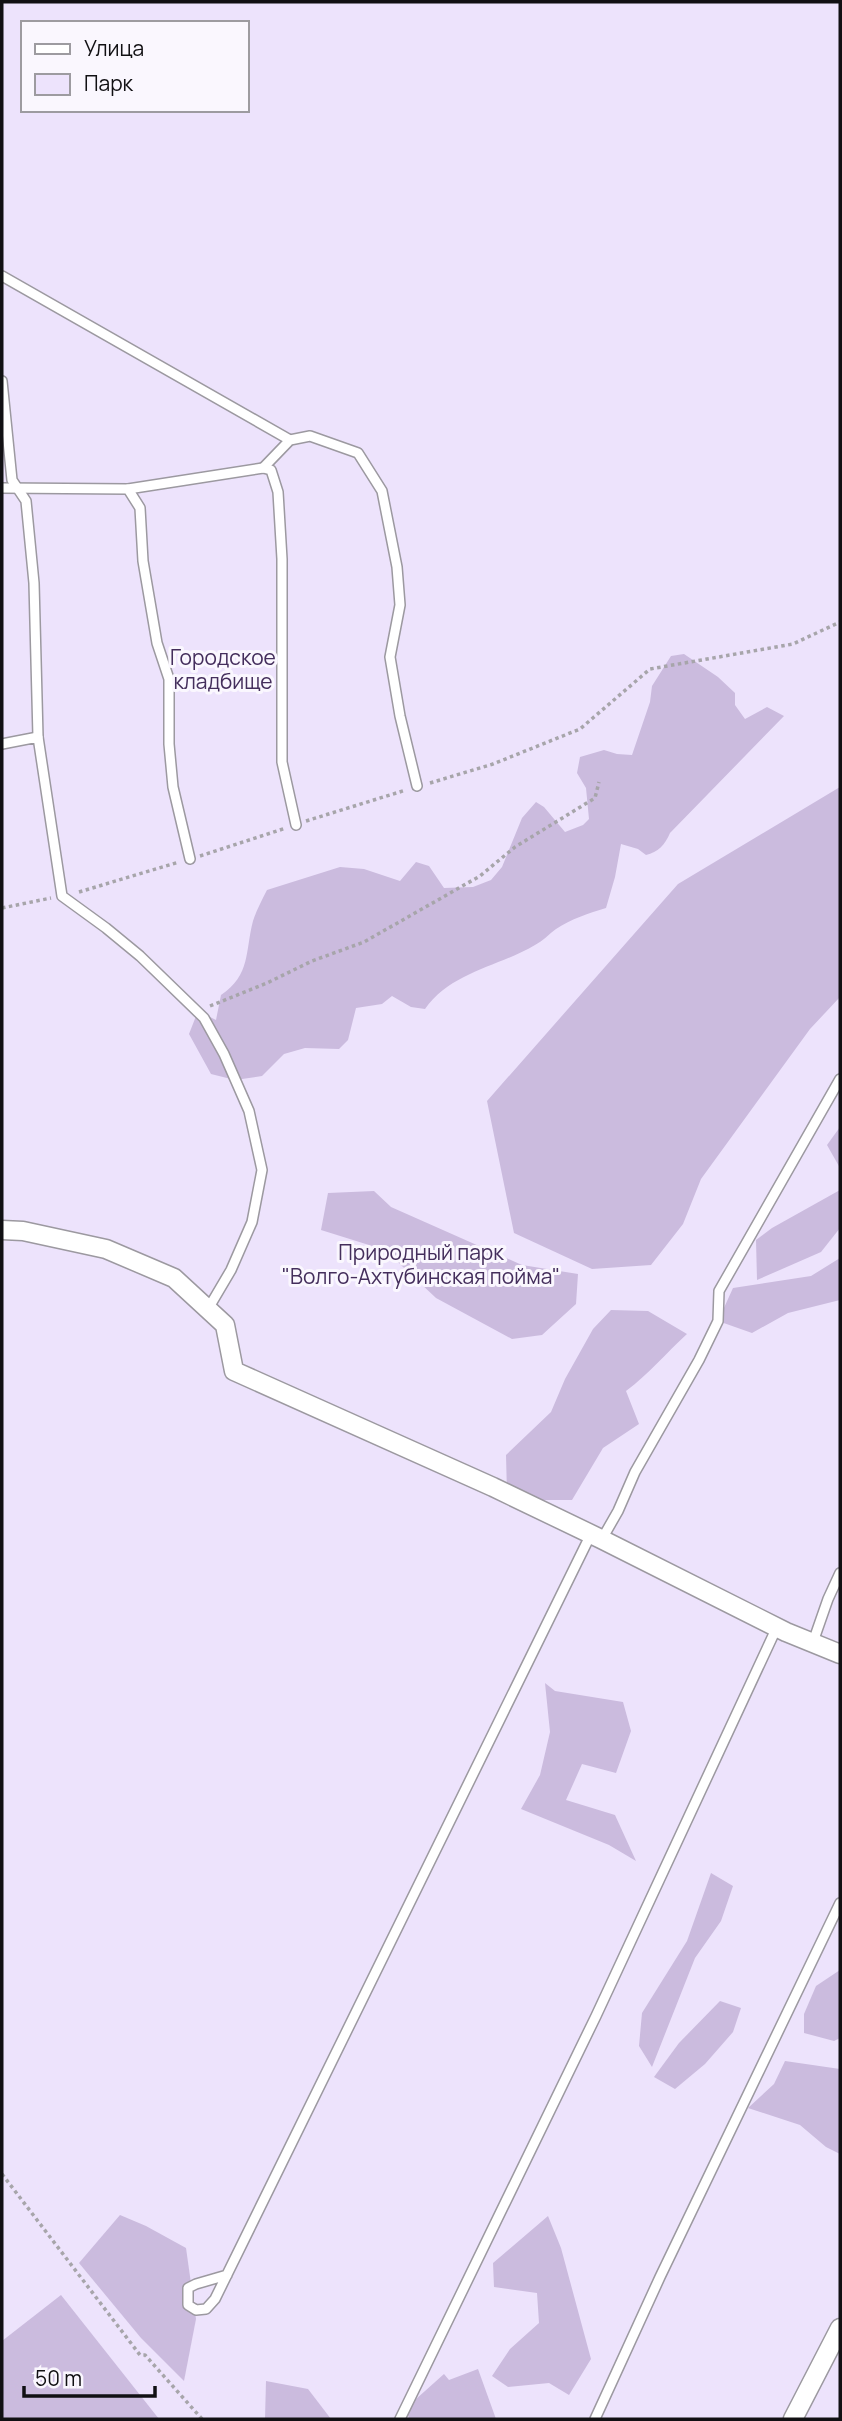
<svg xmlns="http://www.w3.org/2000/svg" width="842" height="2421" font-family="Manrope,sans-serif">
	<rect width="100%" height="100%" fill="#faf7fe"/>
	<path fill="#ede3fc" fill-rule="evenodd" d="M2 2H840V2419H2ZM23 23H247V110H23Z"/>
	<g fill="#cbbbde">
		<path d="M684 654 718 677 735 693V705L745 719 767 707 784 716 670 833C665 845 658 852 646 855L638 849 621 844 615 877 606 908C589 913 571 919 556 929 549 934 543 941 535 945 498 967 451 972 425 1009L411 1007 392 996 382 1004 356 1008 348 1040 339 1049 305 1048 284 1054 262 1076 235 1080 211 1074 189 1034 198 1011 216 1020 221 995C251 975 245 951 253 921 256 911 262 900 267 890L340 867 364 869 400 881 416 862 429 866 444 888 473 887 491 880 502 867 522 818 536 802 544 807 565 832 583 825 589 819 586 788 577 773 580 757 604 750 617 754 632 755 650 702 652 686 671 656Z"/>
		<polygon points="840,787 840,997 810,1029 701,1179 683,1224 651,1265 592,1269 514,1233 487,1101 678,884"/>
		<polygon points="840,1127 840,1168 827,1145"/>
		<polygon points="840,1190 840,1228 821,1252 757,1280 756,1240 772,1228"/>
		<polygon points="374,1191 391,1207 522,1265 578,1274 576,1304 542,1335 512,1339 436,1298 385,1250 321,1230 328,1193"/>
		<polygon points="840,1258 840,1300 788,1313 752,1333 718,1321 733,1288 811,1276"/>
		<path d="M611 1310 648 1311 687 1334C666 1353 649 1374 626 1391L639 1424 603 1448 572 1500H543L507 1494 506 1455 551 1412 565 1379 593 1329Z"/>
		<polygon points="545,1683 555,1691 623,1702 631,1731 616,1773 582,1764 566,1800 615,1815 636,1861 609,1845 521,1809 540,1775 550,1732"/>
		<polygon points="711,1873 733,1886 721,1921 695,1958 652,2067 639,2046 642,2013 687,1941"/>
		<polygon points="840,1970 840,2038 834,2041 804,2033 804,2014 816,1986"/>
		<polygon points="720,2001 741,2008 733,2032 705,2064 675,2089 654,2077 679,2043"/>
		<polygon points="785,2061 840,2069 840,2154 826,2147 800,2125 748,2108 774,2084"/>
		<polygon points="120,2215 146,2226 186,2248 196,2319 184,2381 141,2338 79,2263"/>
		<polygon points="548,2216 561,2248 591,2359 569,2395 549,2383 508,2387 492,2376 510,2349 539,2323 537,2293 494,2287 493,2263"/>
		<polygon points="61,2295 159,2419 2,2419 2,2341"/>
		<polygon points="478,2369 496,2419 409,2419 406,2408 444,2374 449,2380"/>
		<polygon points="266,2381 308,2389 331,2419 265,2419"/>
	</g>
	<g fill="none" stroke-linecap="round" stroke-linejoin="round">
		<defs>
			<g id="lane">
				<polyline points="2,276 290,440"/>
				<polyline points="2,381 12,480 26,501 34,583 38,737"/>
				<polyline points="263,468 290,440 310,436 358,453 382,491 397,567 400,605 390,657 400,716 417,786"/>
				<polyline points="2,488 128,489 140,508 143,561 157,643 169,679 169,744 173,787 190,859"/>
				<polyline points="128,489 263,468 271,470 278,492 282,559 282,762 296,825"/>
				<polyline points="2,744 38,737 62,896 106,928 140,956 204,1018 224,1054 249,1111 262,1170 252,1222 231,1270 208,1309"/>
				<polyline points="602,1539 618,1511 635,1472 699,1360 718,1321 719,1291 840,1079"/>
				<polyline points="813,1642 828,1599 840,1573"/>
				<polyline points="227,2275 196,2284 188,2288 188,2305 196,2310 206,2309 215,2299 591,1534"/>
				<polyline points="400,2419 596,2016 777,1627"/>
				<polyline points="595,2419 660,2277 840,1903"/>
			</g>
			<g id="street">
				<polyline points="2,1230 23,1231 106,1249 174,1278 225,1325 234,1371 493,1487 601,1539 786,1632 840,1654"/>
				<polyline points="793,2419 840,2328"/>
			</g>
		</defs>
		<use href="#lane" stroke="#9c99a0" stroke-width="12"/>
		<use href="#street" stroke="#9c99a0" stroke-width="21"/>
		<g stroke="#a7a5aa" stroke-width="3.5" stroke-dasharray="3.5 3.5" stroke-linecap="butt">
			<polyline points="430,783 493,764 580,729 650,669 793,644 840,622"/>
			<polyline points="306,821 406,790"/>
			<polyline points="200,856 286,828"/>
			<polyline points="79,892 179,862"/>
			<polyline points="2,908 51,898"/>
			<polyline points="210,1006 267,983 312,961 364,942 480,876 515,847 595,798 599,782"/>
			<polyline points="2,2174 140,2355 145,2355 202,2419"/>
		</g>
		<use href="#lane" stroke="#fff" stroke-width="9"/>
		<use href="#street" stroke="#fff" stroke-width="18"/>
	</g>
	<g text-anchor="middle" stroke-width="6" stroke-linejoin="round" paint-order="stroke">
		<g font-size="21" fill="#442e5c" stroke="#faf7fe">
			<text x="223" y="665">Городское<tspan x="223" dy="24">кладбище</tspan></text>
			<text x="421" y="1260">Природный парк<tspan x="421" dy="24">"Волго-Ахтубинская пойма"</tspan></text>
		</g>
	</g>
	<rect width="842" height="2421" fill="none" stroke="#111013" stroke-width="7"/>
	<rect x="21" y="21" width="228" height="91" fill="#faf7fe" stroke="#9d9ba0" stroke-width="2"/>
	<rect x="35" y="44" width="35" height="10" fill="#ffffff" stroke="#9d9ba0" stroke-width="2"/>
	<text x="84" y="56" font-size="21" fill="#111013">Улица</text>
	<rect x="35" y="74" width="35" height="21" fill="#ede3fc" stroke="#9d9ba0" stroke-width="2"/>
	<text x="84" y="91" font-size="21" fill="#111013">Парк</text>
	<path d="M24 2386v10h131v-10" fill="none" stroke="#111013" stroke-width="3.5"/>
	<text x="35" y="2386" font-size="21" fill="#111013" stroke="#faf7fe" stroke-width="5" paint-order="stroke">50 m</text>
</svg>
